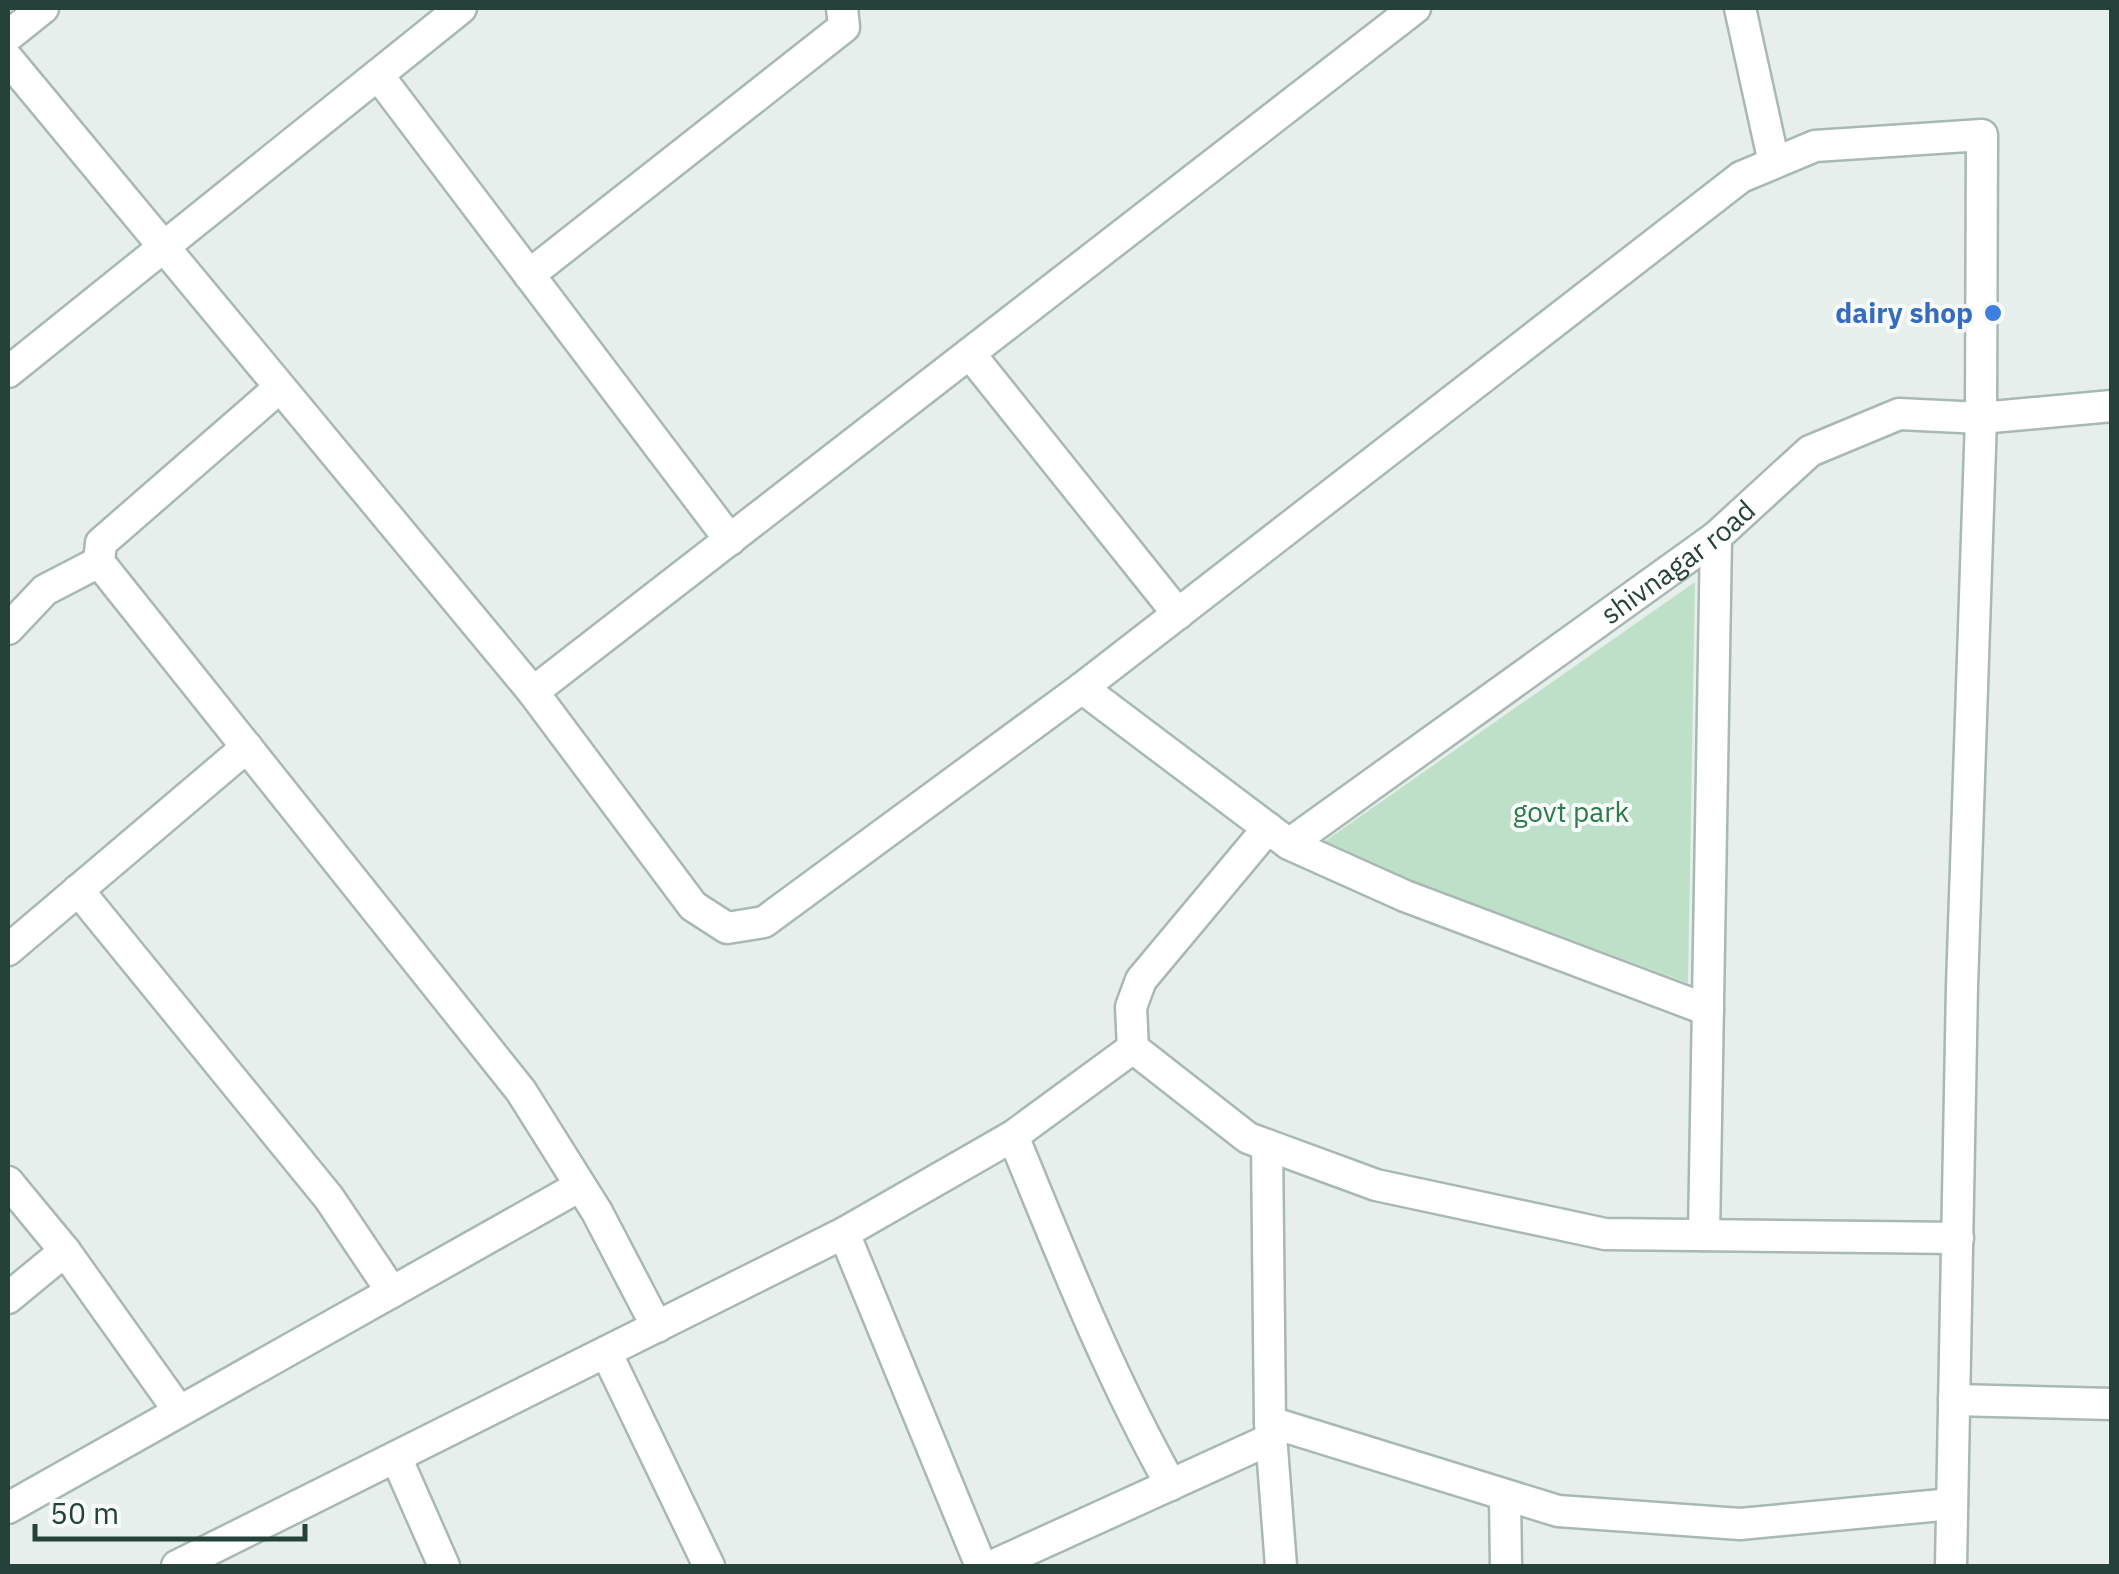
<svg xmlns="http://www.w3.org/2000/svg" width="2119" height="1574" font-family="'IBM Plex Sans',sans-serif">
	<rect width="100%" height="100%" fill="#e6efeb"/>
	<polygon fill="#bfe0c8" points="1695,582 1688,983 1318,846"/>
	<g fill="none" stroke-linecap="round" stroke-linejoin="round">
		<defs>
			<g id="minor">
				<polyline points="1740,8 1774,163"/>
				<polyline points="8,36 43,8"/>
				<polyline points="378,75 730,540"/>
				<polyline points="529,275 844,27 842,8"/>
				<polyline points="970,354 1178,614"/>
				<polyline points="8,372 461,8"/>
				<polyline points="279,388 101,543 99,562 521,1091 597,1212 657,1327"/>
				<polyline points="8,629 45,590 99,562"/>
				<polyline points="1082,688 1741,177 1815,146 1982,135 1981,418 1962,986 1951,1566"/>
				<polyline points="533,692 1415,8"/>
				<polyline points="1268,828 1141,980 1131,1007 1133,1048 1248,1138 1376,1185 1605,1234 1958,1238"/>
				<polyline points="1289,844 1405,896 1708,1010"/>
				<polyline points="78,890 329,1198 392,1292"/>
				<polyline points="8,950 247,747"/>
				<path d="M1013 1136C1062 1255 1108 1373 1171 1485"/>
				<polyline points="1267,1145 1270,1422 1281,1566"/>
				<polyline points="8,1182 65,1251 179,1411"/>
				<polyline points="844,1233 981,1566"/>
				<polyline points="1704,1235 1716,537"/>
				<polyline points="8,1298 65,1251"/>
				<polyline points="606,1352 709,1566"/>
				<polyline points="1954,1400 2112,1404"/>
				<polyline points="1270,1422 1558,1511 1740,1524 1952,1504"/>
				<polyline points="396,1457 444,1566"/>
				<polyline points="1505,1496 1506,1566"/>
				<polyline points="8,1508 580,1186"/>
				<polyline points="177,1566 844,1233 1013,1136 1133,1048"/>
				<polyline points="992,1566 1271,1439"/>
			</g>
			<g id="tertiary">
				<path id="s1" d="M8 59 533 692 693 906 727 928 764 922 1082 688 1289 844 1716 537 1810 451 1899 414 1981 418 2112 406"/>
			</g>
		</defs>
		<use href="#minor" stroke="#a8b8b2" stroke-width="35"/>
		<use href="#tertiary" stroke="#a8b8b2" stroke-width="35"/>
		<use href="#minor" stroke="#fff" stroke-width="30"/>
		<use href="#tertiary" stroke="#fff" stroke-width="30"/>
	</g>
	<circle fill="#3f7fe0" stroke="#f7fbf9" stroke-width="4" cx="1993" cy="313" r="10"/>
	<g text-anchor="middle" stroke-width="8" stroke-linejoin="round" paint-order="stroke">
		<g font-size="28" font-weight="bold" fill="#366cbe" stroke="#f7fbf9" text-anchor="end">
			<text x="1973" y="323">dairy shop</text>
		</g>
		<g font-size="28" fill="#24423a" stroke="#f7fbf9">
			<text dy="10" stroke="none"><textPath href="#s1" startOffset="2302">shivnagar road</textPath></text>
		</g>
		<g font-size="28" fill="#2d7a4b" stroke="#f7fbf9">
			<text x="1571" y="822">govt park</text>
		</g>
	</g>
	<rect width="2119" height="1574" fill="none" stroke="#24423a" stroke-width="20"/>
	<path d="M35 1524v15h270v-15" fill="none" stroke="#24423a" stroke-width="5"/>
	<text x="50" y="1524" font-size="30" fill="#24423a" stroke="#f7fbf9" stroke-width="8" paint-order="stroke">50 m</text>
</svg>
